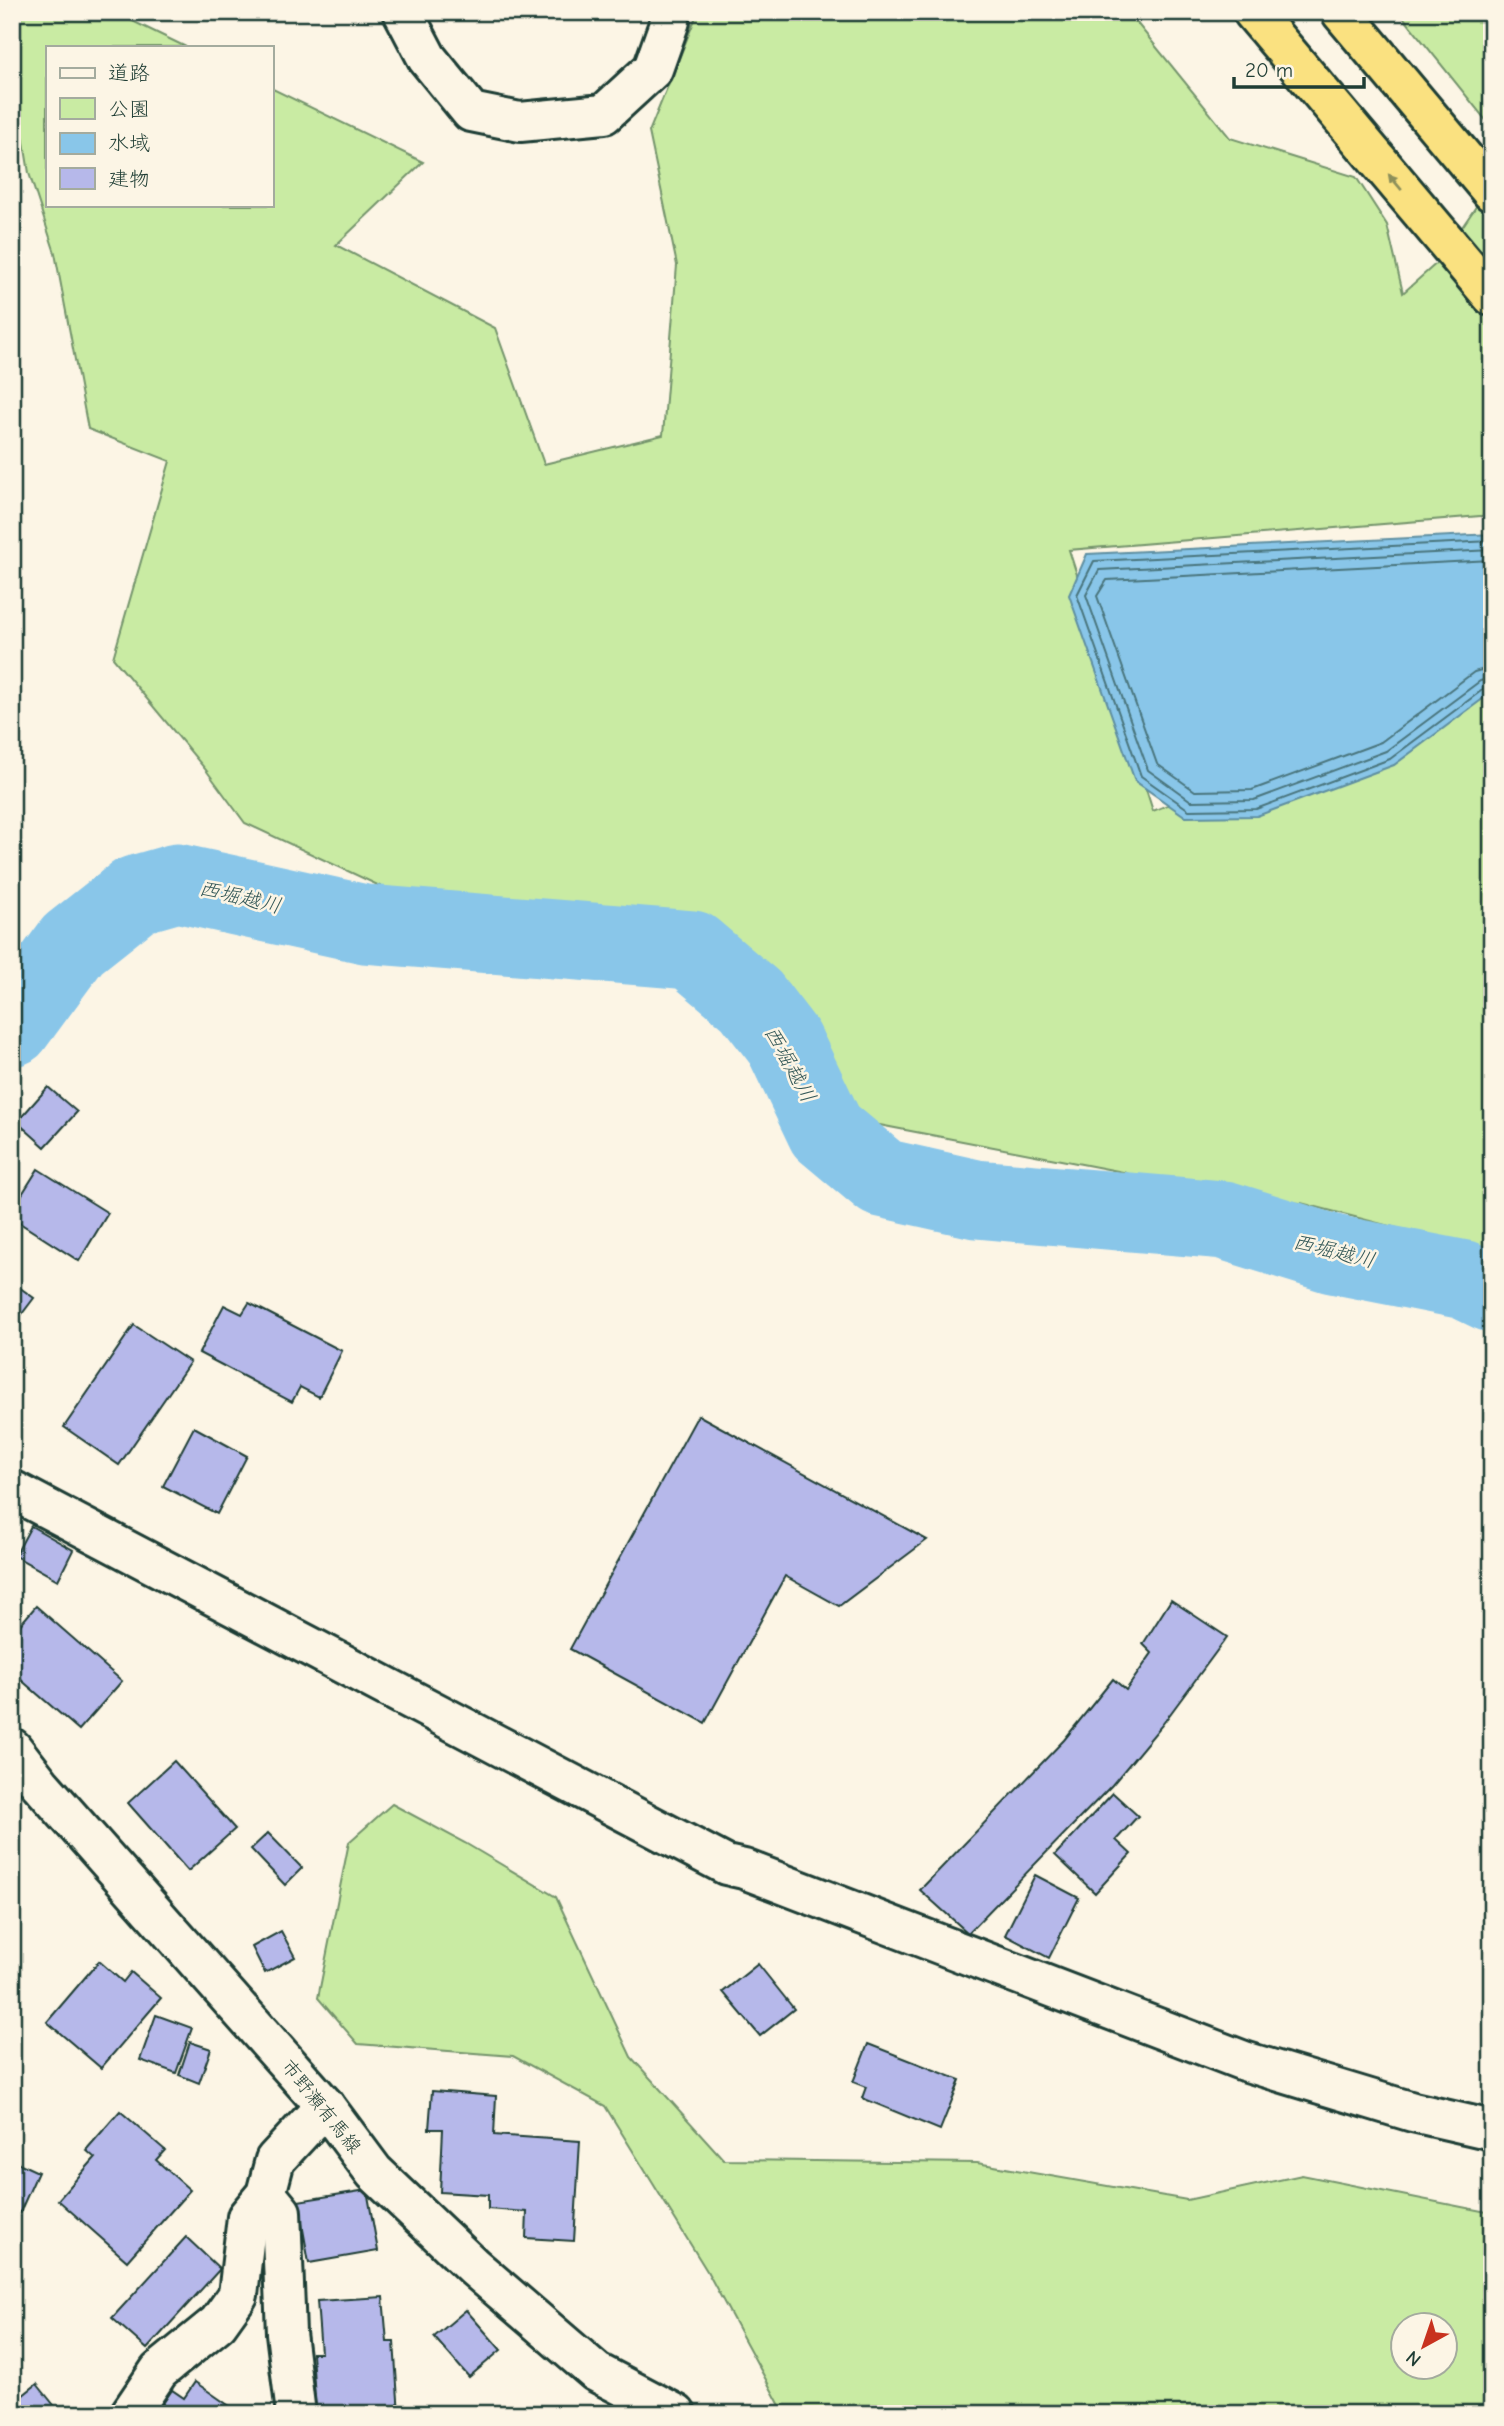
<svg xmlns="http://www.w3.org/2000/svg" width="1504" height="2426" font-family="'Comic Neue','Klee One',sans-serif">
	<rect width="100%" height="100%" fill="#fcf5e5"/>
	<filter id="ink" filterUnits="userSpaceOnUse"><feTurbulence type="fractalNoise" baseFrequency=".0143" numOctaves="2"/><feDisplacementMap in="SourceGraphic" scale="14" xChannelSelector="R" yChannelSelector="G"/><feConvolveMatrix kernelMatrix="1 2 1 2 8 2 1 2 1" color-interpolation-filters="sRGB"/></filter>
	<g filter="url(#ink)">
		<g fill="#c9eba3" stroke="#74946c" stroke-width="2" fill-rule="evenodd">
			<polygon points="12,12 114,12 186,47 47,47 47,205 271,205 271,88 423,162 336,245 495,328 544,464 663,435 677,265 649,132 695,19 694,12 1128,12 1230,138 1356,177 1387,225 1403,293 1439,261 1492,183 1492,515 1069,550 1153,811 1492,673 1492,1273 1420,1234 1301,1203 1197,1198 1123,1172 864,1122 683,911 431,910 245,823 206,770 113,658 170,461 88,429 55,253 29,173 12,68"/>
			<polygon points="1399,12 1492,12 1492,128"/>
			<path d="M392 1804 465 1843 556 1897 631 2057 724 2160 977 2163 1187 2200 1302 2175 1492 2213V2414L784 2413 707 2271 605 2106 513 2056 358 2044 318 1998 349 1842ZM1402 2324H1444V2366H1402Z"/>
		</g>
		<polygon fill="#89c6e9" stroke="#5f8fa1" stroke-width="2" points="1492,534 1492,692 1394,765 1257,816 1186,817 1135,781 1069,595 1087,554"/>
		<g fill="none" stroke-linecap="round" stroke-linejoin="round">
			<g stroke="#49747c" stroke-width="2">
				<polyline points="1492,541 1094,561 1077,595 1141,776 1189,810 1256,809 1390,759 1485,688 1492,687"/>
				<polyline points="1492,550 1099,570 1086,595 1148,770 1191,801 1254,800 1386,751 1480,681 1492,678"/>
				<polyline points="1492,560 1107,580 1097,596 1157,764 1195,791 1252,790 1381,742 1474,672 1492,667"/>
			</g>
			<polyline stroke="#89c6e9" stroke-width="79" points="12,1027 73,944 135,895 177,883 365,924 692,950 751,1000 784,1043 826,1131 882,1178 976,1199 1224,1220 1333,1254 1465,1280 1492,1293"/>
		</g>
		<g fill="#b6b8ea" stroke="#1f3d34" stroke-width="2">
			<polygon points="48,1087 77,1112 45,1147 17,1122"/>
			<polygon points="38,1169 108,1213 79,1261 12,1218 12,1210"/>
			<polygon points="12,1282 34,1298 12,1327"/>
			<polygon points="249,1303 342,1351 319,1397 300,1387 292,1402 199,1353 224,1305 242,1314"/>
			<polygon points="134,1325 190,1362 119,1465 64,1427"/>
			<polygon points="698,1415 927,1540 839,1606 785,1576 705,1723 570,1649"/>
			<polygon points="194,1427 247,1456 217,1514 163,1486"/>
			<polygon points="31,1526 73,1550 58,1580 15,1556"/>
			<polygon points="1171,1600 1227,1637 1162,1725 1112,1785 968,1933 920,1890 1064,1740 1113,1679 1126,1690 1152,1653 1143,1644"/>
			<polygon points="36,1606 122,1681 79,1730 12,1672 12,1634"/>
			<polygon points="174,1761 235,1829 188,1871 128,1803"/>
			<polygon points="1113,1793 1138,1816 1116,1840 1131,1854 1095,1893 1055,1855"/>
			<polygon points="268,1833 302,1868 285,1885 251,1849"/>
			<polygon points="1035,1875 1079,1898 1049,1958 1005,1935"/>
			<polygon points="281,1931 295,1957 265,1973 252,1947"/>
			<polygon points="99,1961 123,1982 131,1972 161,1998 101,2068 47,2022"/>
			<polygon points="758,1964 794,2009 760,2036 723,1992"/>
			<polygon points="156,2015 192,2028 176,2073 140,2060"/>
			<polygon points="190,2042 211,2049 199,2083 179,2075"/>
			<polygon points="868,2044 960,2080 940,2130 862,2098 866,2087 853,2082"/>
			<polygon points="432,2091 496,2096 494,2135 580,2141 574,2241 526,2238 527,2212 488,2209 488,2195 440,2192 443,2129 429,2129"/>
			<polygon points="120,2111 165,2150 156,2160 190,2190 127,2261 58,2200 95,2158 86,2150"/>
			<polygon points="12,2160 38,2172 12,2230"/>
			<polygon points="367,2190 378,2251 309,2263 298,2201"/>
			<polygon points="186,2237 220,2269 147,2349 112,2318"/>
			<polygon points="383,2297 387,2342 394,2342 399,2414 316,2414 312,2353 321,2353 317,2301"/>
			<polygon points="466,2310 501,2350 469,2377 434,2337"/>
			<polygon points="195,2382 241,2414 156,2414 172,2390 184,2398"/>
			<polygon points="37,2384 61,2414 12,2414 12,2404"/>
		</g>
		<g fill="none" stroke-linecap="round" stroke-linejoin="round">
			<defs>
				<g id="minor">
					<polyline points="403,12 427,58 471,112 520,122 604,114 653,69 670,21 669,12"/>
					<polyline points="266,2194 281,2212 286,2333 296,2414"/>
					<polyline points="130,2414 159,2371 218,2323 238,2295 247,2217 266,2194 275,2160 325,2106"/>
				</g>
				<polyline id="tertiary" points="12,1490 726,1865 744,1869 1244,2061 1413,2112 1492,2130"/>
				<polyline id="secondary" points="12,1748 40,1784 325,2106 374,2172 474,2267 596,2372 676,2414"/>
				<g id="motorway">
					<polyline points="1253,12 1492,296"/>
					<polyline points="1341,12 1492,192"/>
				</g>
			</defs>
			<use href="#minor" stroke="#1f3d34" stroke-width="44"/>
			<use href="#tertiary" stroke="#1f3d34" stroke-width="44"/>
			<use href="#secondary" stroke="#1f3d34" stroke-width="44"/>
			<use href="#motorway" stroke="#1f3d34" stroke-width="44"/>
			<use href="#minor" stroke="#fcf5e5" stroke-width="38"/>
			<use href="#tertiary" stroke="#fcf5e5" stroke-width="38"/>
			<use href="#secondary" stroke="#fcf5e5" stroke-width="38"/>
			<use href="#motorway" stroke="#fae180" stroke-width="38"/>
		</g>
		<defs><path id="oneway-solid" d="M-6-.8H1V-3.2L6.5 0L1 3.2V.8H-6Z" transform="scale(1.75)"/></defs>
		<use fill="#8c8f5a" href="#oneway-solid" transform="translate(1395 182) rotate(-130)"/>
	</g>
	<g text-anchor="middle" stroke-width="5" stroke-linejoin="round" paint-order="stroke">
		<g font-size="19" fill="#1f3d34" stroke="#fcf5e5">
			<text transform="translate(322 2106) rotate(51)" y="7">市野瀬有馬線</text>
		</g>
		<g font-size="21" font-style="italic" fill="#345858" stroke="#fcf5e5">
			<text transform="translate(240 897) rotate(13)" y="7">西堀越川</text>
			<text transform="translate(790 1064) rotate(61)" y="7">西堀越川</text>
			<text transform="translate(1334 1251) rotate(14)" y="7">西堀越川</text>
		</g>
	</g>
	<rect width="1504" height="2426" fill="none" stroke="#fcf5e5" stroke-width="42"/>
	<rect x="21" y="21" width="1462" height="2384" fill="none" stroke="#1f3d34" stroke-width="2.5" filter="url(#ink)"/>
	<rect x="46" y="46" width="228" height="161" fill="#fcf5e5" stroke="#a4ab9e" stroke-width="2"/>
	<rect x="60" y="68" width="35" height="10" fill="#fcf5e5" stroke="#a4ab9e" stroke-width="2"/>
	<text x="108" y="80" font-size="21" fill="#1f3d34">道路</text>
	<rect x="60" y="98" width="35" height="21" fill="#c9eba3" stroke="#a4ab9e" stroke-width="2"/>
	<text x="108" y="116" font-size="21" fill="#1f3d34">公園</text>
	<rect x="60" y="133" width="35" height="21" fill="#89c6e9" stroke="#a4ab9e" stroke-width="2"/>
	<text x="108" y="150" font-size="21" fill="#1f3d34">水域</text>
	<rect x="60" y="168" width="35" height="21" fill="#b6b8ea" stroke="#a4ab9e" stroke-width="2"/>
	<text x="108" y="186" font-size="21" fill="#1f3d34">建物</text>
	<g transform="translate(1424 2346) rotate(220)"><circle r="33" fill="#fcf5e5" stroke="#a4ab9e" stroke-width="2"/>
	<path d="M0-5L12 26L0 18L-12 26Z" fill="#c8321e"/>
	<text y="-10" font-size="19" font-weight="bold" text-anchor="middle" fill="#1f3d34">N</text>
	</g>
	<path d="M1234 77v10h130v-10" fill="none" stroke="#1f3d34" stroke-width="3.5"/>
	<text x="1245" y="77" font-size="21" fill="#1f3d34" stroke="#fcf5e5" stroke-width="5" paint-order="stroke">20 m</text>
</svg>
